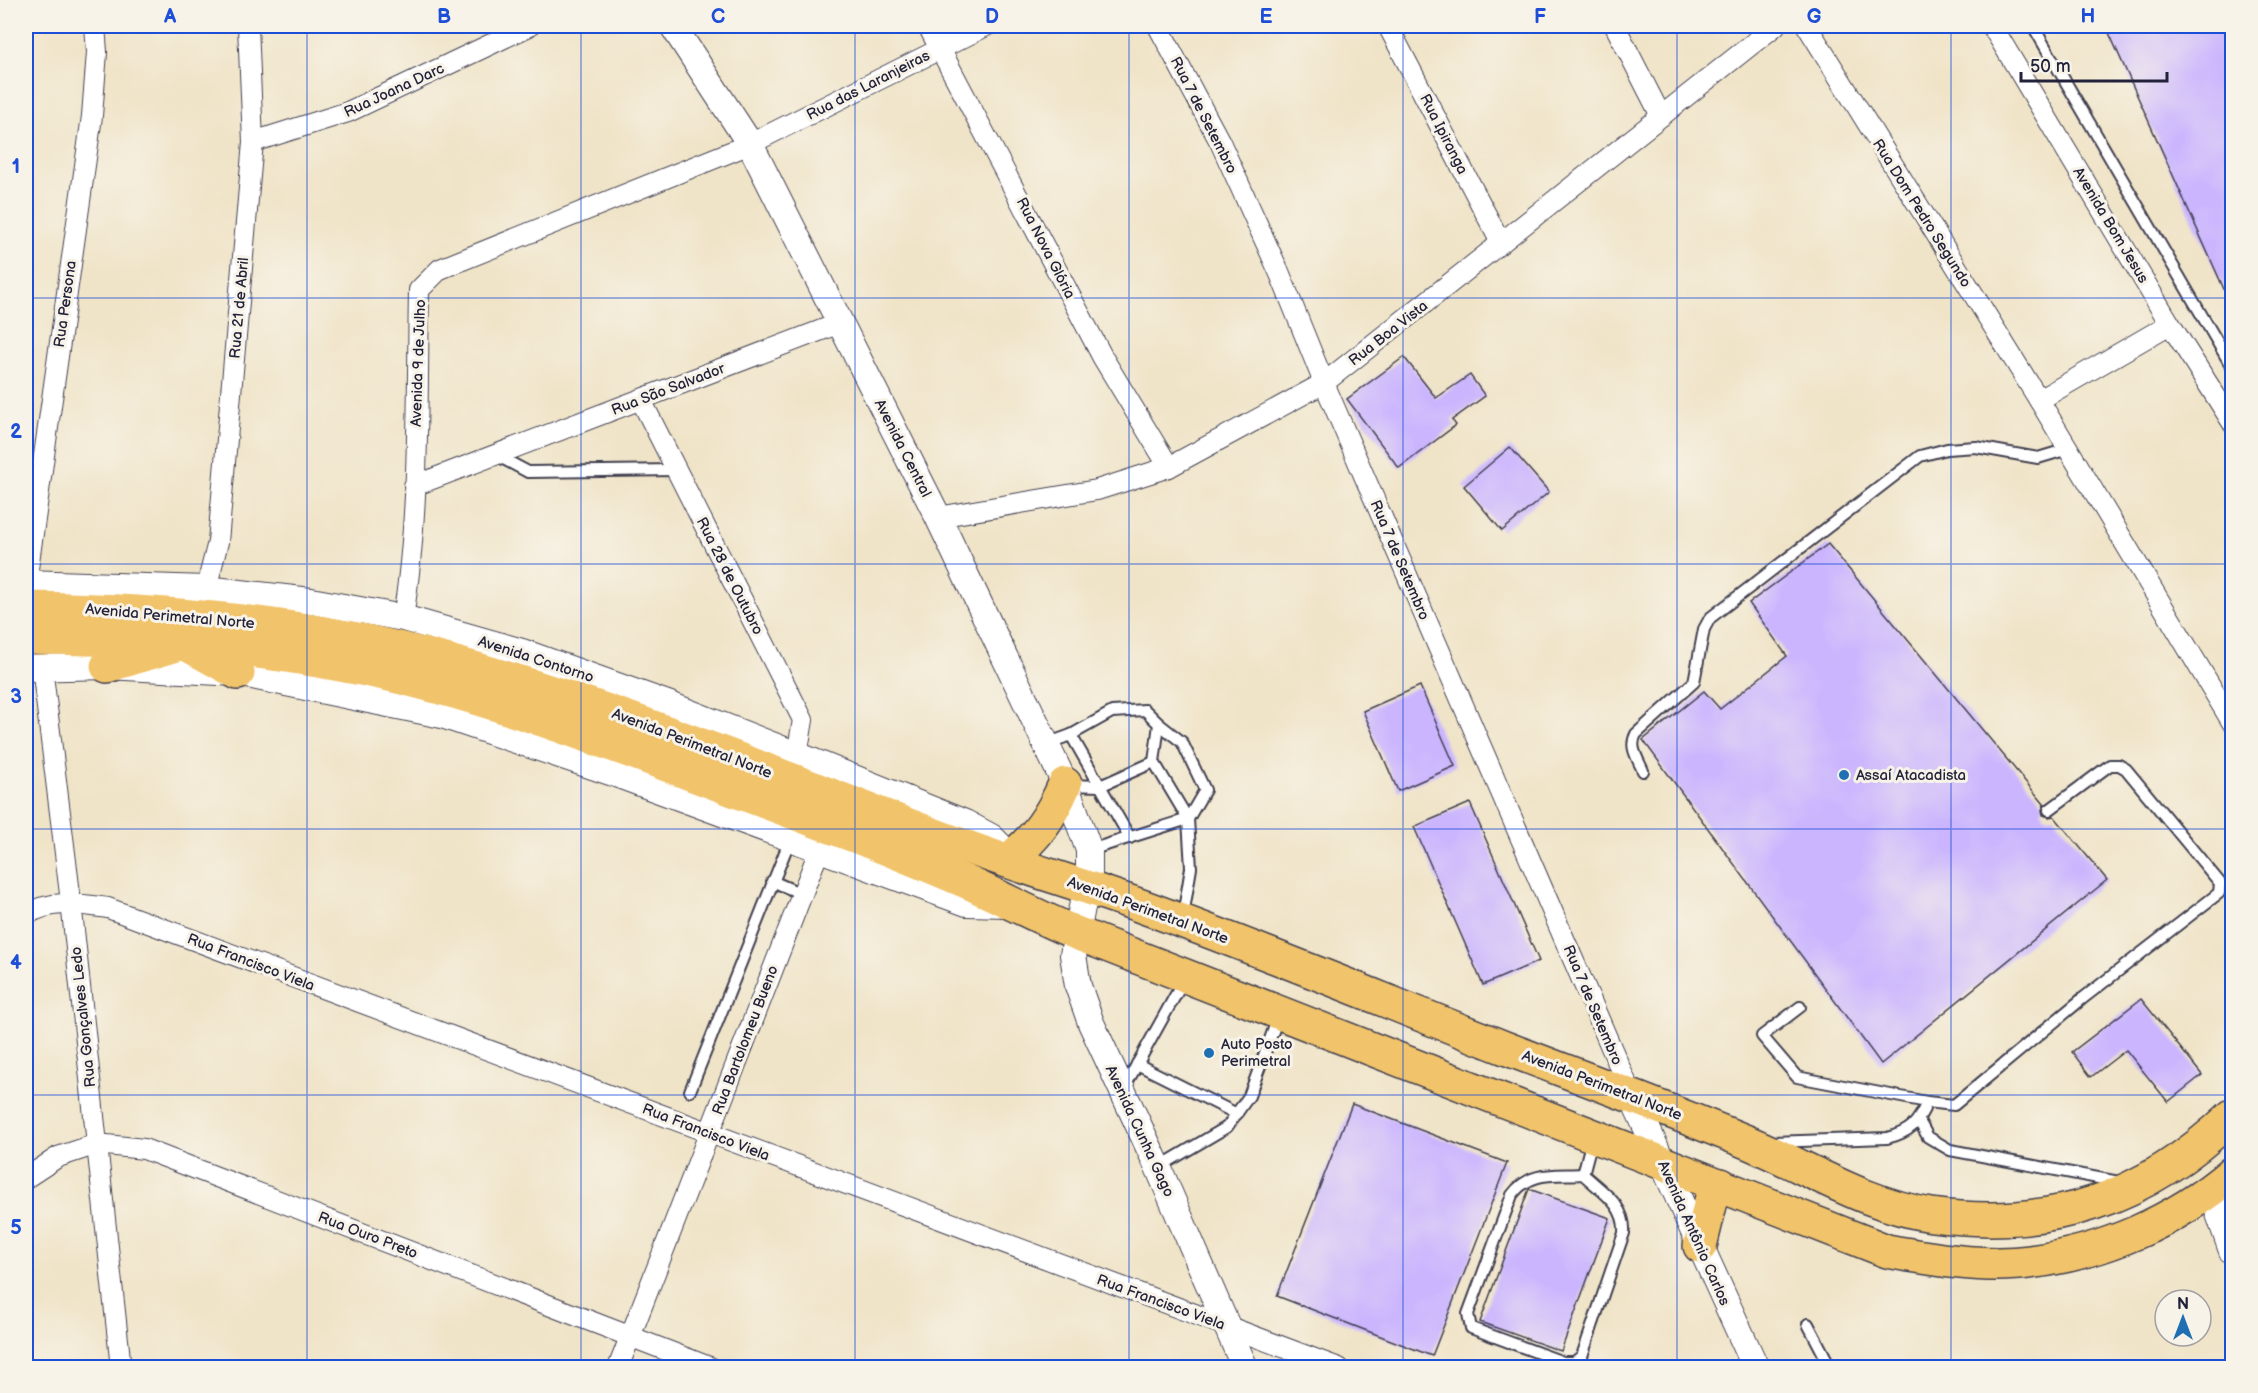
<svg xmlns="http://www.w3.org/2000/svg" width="2258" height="1393" font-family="'Balsamiq Sans',sans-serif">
	<rect width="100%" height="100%" fill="#f7f3e8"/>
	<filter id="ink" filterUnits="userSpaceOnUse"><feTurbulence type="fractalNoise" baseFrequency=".0167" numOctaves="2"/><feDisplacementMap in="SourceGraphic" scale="12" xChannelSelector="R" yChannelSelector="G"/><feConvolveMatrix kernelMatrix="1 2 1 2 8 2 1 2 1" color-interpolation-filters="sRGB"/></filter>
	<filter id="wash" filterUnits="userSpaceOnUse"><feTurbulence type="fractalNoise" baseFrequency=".008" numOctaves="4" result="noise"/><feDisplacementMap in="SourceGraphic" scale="24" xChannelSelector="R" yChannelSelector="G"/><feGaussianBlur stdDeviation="1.35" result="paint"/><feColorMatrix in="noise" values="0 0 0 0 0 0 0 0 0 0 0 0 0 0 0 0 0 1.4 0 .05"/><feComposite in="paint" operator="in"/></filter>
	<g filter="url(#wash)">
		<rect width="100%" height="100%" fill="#f0e4c8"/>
		<g id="blocks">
			<g fill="#cab5fe">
				<polygon points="2106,26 2232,26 2232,307"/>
				<polygon points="1404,357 1436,398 1470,375 1485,396 1452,420 1456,425 1399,468 1347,399"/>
				<polygon points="1510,447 1549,492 1502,531 1464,486"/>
				<polygon points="1828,544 2044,804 2042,810 2043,815 2049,817 2054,816 2107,880 1881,1064 1643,740 1704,691 1720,709 1787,656 1749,603"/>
				<polygon points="1420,686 1455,766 1398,791 1363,711"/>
				<polygon points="1470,803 1539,961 1483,985 1414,827"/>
				<polygon points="2141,999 2202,1075 2168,1102 2126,1050 2091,1077 2072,1052"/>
				<polygon points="1352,1104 1507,1163 1432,1356 1277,1296"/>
				<polygon points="1529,1189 1610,1218 1561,1351 1480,1322"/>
			</g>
		</g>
	</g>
	<g filter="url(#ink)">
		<use href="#blocks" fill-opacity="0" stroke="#413f50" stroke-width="1.5"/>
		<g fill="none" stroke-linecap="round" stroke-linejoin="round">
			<defs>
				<g id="service">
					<polyline points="2033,26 2232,367"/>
					<polyline points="496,455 528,472 676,470"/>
					<polyline points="1071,735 1130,838"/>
					<polyline points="1046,744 1071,735 1112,712 1145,710 1159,724 1154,762 1188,819 1191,868 1183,916"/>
					<path d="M1643 771C1637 757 1629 747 1636 734L1694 682 1704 629 1710 618 1920 456 1947 449 1976 447 2038 458 2068 449"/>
					<polyline points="1069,785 1100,786 1154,762"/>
					<polyline points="1090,850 1188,819 1205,790 1182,742 1159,724"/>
					<polyline points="772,881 802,894"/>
					<polyline points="1137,1064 1237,1114"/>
					<polyline points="1124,1088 1185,978"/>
					<polyline points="690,1091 791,837"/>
					<polyline points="1927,1102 1954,1105 2082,999 2219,893 2220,883 2126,769 2119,765 2110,765 2049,810"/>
					<polyline points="1919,1121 1928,1137 1950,1150 2119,1182"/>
					<path d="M1772 1142 1887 1138C1910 1132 1918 1124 1927 1102L1797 1077 1762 1036 1800 1007"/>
					<polyline points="1159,1167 1227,1127 1249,1096 1279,1015"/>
					<path d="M1583 1174C1602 1192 1626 1205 1624 1233L1582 1356 1574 1362H1563L1471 1328 1468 1314 1512 1195C1530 1170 1555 1176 1583 1174Z"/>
					<polyline points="1583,1174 1592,1140"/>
					<polyline points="1808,1324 1831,1368"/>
				</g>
				<g id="minor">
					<polyline points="928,26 1103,358 1169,467"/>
					<polyline points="1158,26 1220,142 1280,274 1324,383 1633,1098"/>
					<polyline points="1388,26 1501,243"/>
					<polyline points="1615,26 1661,116"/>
					<polyline points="1807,26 2039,400 2232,722"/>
					<polyline points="1992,26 2170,324 2232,422"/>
					<polyline points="253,142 348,112 529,26"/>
					<polyline points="641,400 803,720 797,755"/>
					<polyline points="2039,400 2170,324"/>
					<polyline points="414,486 840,323"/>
					<polyline points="938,517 1097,490 1169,467 1324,383 1775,26"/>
					<polyline points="26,583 92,116 97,52 95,26"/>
					<polyline points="206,589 218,542 253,142 248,26"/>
					<path d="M403 618C420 511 417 398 419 290L440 269 750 144 986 26"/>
					<polyline points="42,667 71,902 121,1368"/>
					<path d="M26 915C51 899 80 904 108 908L1339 1368"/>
					<polyline points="26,1178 58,1157 97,1144 144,1149 712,1368"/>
					<polyline points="618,1368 820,848"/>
				</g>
				<g id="tertiary">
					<polyline points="673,26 750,144 938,517 1065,784 1089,850 1089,888 1082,907 1073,955 1078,986 1091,1023 1158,1167 1245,1368"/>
					<polyline points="26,583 206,589 311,601 403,618 522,652 670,705 797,755 965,823 991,837 1002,848 1009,860"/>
					<polyline points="26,668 107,666 238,673 442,715 616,774 967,903 1008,904"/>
					<polyline points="1633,1098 1756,1368"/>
					<polyline points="2211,1191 2232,1251"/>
				</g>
				<g id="trunk">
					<path d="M26 608C167 610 307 622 445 660 619 707 786 779 954 842 1016 866 1081 884 1144 907 1265 951 1385 1001 1505 1048 1586 1079 1667 1109 1747 1142 1807 1167 1867 1206 1932 1215 2052 1231 2145 1199 2232 1116"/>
					<path d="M26 638C149 638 273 648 393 676 490 699 584 734 677 769 775 806 875 842 971 884 1006 900 1040 918 1076 933L1887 1251C1931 1259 1985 1268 2029 1262 2103 1253 2176 1221 2232 1173"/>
					<polyline points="107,666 184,643 238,673"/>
					<path d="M1009 860C1037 836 1050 819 1065 784"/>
					<polyline points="1700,1246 1711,1201 1721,1185"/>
				</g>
			</defs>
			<use href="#service" stroke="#413f50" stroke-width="14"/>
			<use href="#minor" stroke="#413f50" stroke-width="22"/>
			<use href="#tertiary" stroke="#413f50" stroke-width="28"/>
			<use href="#trunk" stroke="#413f50" stroke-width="36"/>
			<use href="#service" stroke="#fff" stroke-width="10"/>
			<use href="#minor" stroke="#fff" stroke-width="20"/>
			<use href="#tertiary" stroke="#fff" stroke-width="26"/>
			<use href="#trunk" stroke="#f1c36a" stroke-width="33"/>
		</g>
	</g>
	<path fill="none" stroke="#1d4ed8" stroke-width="1.5" stroke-opacity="0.55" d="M307 26V1368M581 26V1368M855 26V1368M1129 26V1368M1403 26V1368M1677 26V1368M1951 26V1368M26 298H2232M26 564H2232M26 829H2232M26 1095H2232"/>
	<g fill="#1f6fb2" stroke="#f7f3e8" stroke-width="2">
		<circle cx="1844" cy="775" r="6"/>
		<circle cx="1209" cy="1053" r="6"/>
	</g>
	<g text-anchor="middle" stroke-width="6" stroke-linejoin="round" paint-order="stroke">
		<g font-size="15" fill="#22223b" stroke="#f7f3e8">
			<text transform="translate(868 85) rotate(-27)" y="5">Rua das Laranjeiras</text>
			<text transform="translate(394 90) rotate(-25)" y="5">Rua Joana Darc</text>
			<text transform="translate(1204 115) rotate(63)" y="5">Rua 7 de Setembro</text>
			<text transform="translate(1444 134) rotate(63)" y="5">Rua Ipiranga</text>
			<text transform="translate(1922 213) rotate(58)" y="5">Rua Dom Pedro Segundo</text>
			<text transform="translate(2111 225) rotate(59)" y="5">Avenida Bom Jesus</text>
			<text transform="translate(1046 248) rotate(63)" y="5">Rua Nova Glória</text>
			<text transform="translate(65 304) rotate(-82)" y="5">Rua Persona</text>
			<text transform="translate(239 308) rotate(-85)" y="5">Rua 21 de Abril</text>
			<text transform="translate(1388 333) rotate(-38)" y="5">Rua Boa Vista</text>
			<text transform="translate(418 363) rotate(-88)" y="5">Avenida 9 de Julho</text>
			<text transform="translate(668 389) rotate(-21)" y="5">Rua São Salvador</text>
			<text transform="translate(903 448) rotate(63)" y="5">Avenida Central</text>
			<text transform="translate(1400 560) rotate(67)" y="5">Rua 7 de Setembro</text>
			<text transform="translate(730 576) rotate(63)" y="5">Rua 28 de Outubro</text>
			<text transform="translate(170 616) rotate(5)" y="5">Avenida Perimetral Norte</text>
			<text transform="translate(536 659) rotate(18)" y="5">Avenida Contorno</text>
			<text transform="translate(692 743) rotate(21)" y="5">Avenida Perimetral Norte</text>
			<text transform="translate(1148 910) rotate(20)" y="5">Avenida Perimetral Norte</text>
			<text transform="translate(251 962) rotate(21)" y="5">Rua Francisco Viela</text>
			<text transform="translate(1593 1005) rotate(67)" y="5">Rua 7 de Setembro</text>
			<text transform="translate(83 1017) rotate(-96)" y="5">Rua Gonçalves Ledo</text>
			<text transform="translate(745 1040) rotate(-69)" y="5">Rua Bartolomeu Bueno</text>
			<text transform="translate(1602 1085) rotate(21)" y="5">Avenida Perimetral Norte</text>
			<text transform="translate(1140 1131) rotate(65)" y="5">Avenida Cunha Gago</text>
			<text transform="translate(706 1132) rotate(21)" y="5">Rua Francisco Viela</text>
			<text transform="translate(1694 1233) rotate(66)" y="5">Avenida Antônio Carlos</text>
			<text transform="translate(368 1235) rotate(21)" y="5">Rua Ouro Preto</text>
			<text transform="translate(1161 1302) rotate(20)" y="5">Rua Francisco Viela</text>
		</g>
		<g font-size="15" fill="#22223b" stroke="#f7f3e8" text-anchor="start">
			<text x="1856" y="780">Assaí Atacadista</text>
			<text x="1221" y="1049">Auto Posto<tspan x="1221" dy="17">Perimetral</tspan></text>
		</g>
	</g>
	<rect width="2258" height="1393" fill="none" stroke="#f7f3e8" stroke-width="66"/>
	<g transform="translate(2183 1318)"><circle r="28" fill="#f7f3e8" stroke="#a29fa3" stroke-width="1.5"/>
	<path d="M0-4.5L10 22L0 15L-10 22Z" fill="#1f6fb2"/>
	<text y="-9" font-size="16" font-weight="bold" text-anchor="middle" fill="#22223b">N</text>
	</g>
	<path d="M2021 72v9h146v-9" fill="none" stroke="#22223b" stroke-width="3"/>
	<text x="2030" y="72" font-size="18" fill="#22223b" stroke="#f7f3e8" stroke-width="4.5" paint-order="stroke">50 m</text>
	<rect x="33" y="33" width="2192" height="1327" fill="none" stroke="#1d4ed8" stroke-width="2"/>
	<g font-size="20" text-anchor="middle" font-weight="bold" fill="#1d4ed8">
		<text x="170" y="23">A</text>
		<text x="444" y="23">B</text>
		<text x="718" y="23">C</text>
		<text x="992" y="23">D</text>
		<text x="1266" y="23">E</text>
		<text x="1540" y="23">F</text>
		<text x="1814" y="23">G</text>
		<text x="2088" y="23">H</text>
		<text x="16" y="173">1</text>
		<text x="16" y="438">2</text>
		<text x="16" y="703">3</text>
		<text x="16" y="969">4</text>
		<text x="16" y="1234">5</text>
	</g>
</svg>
